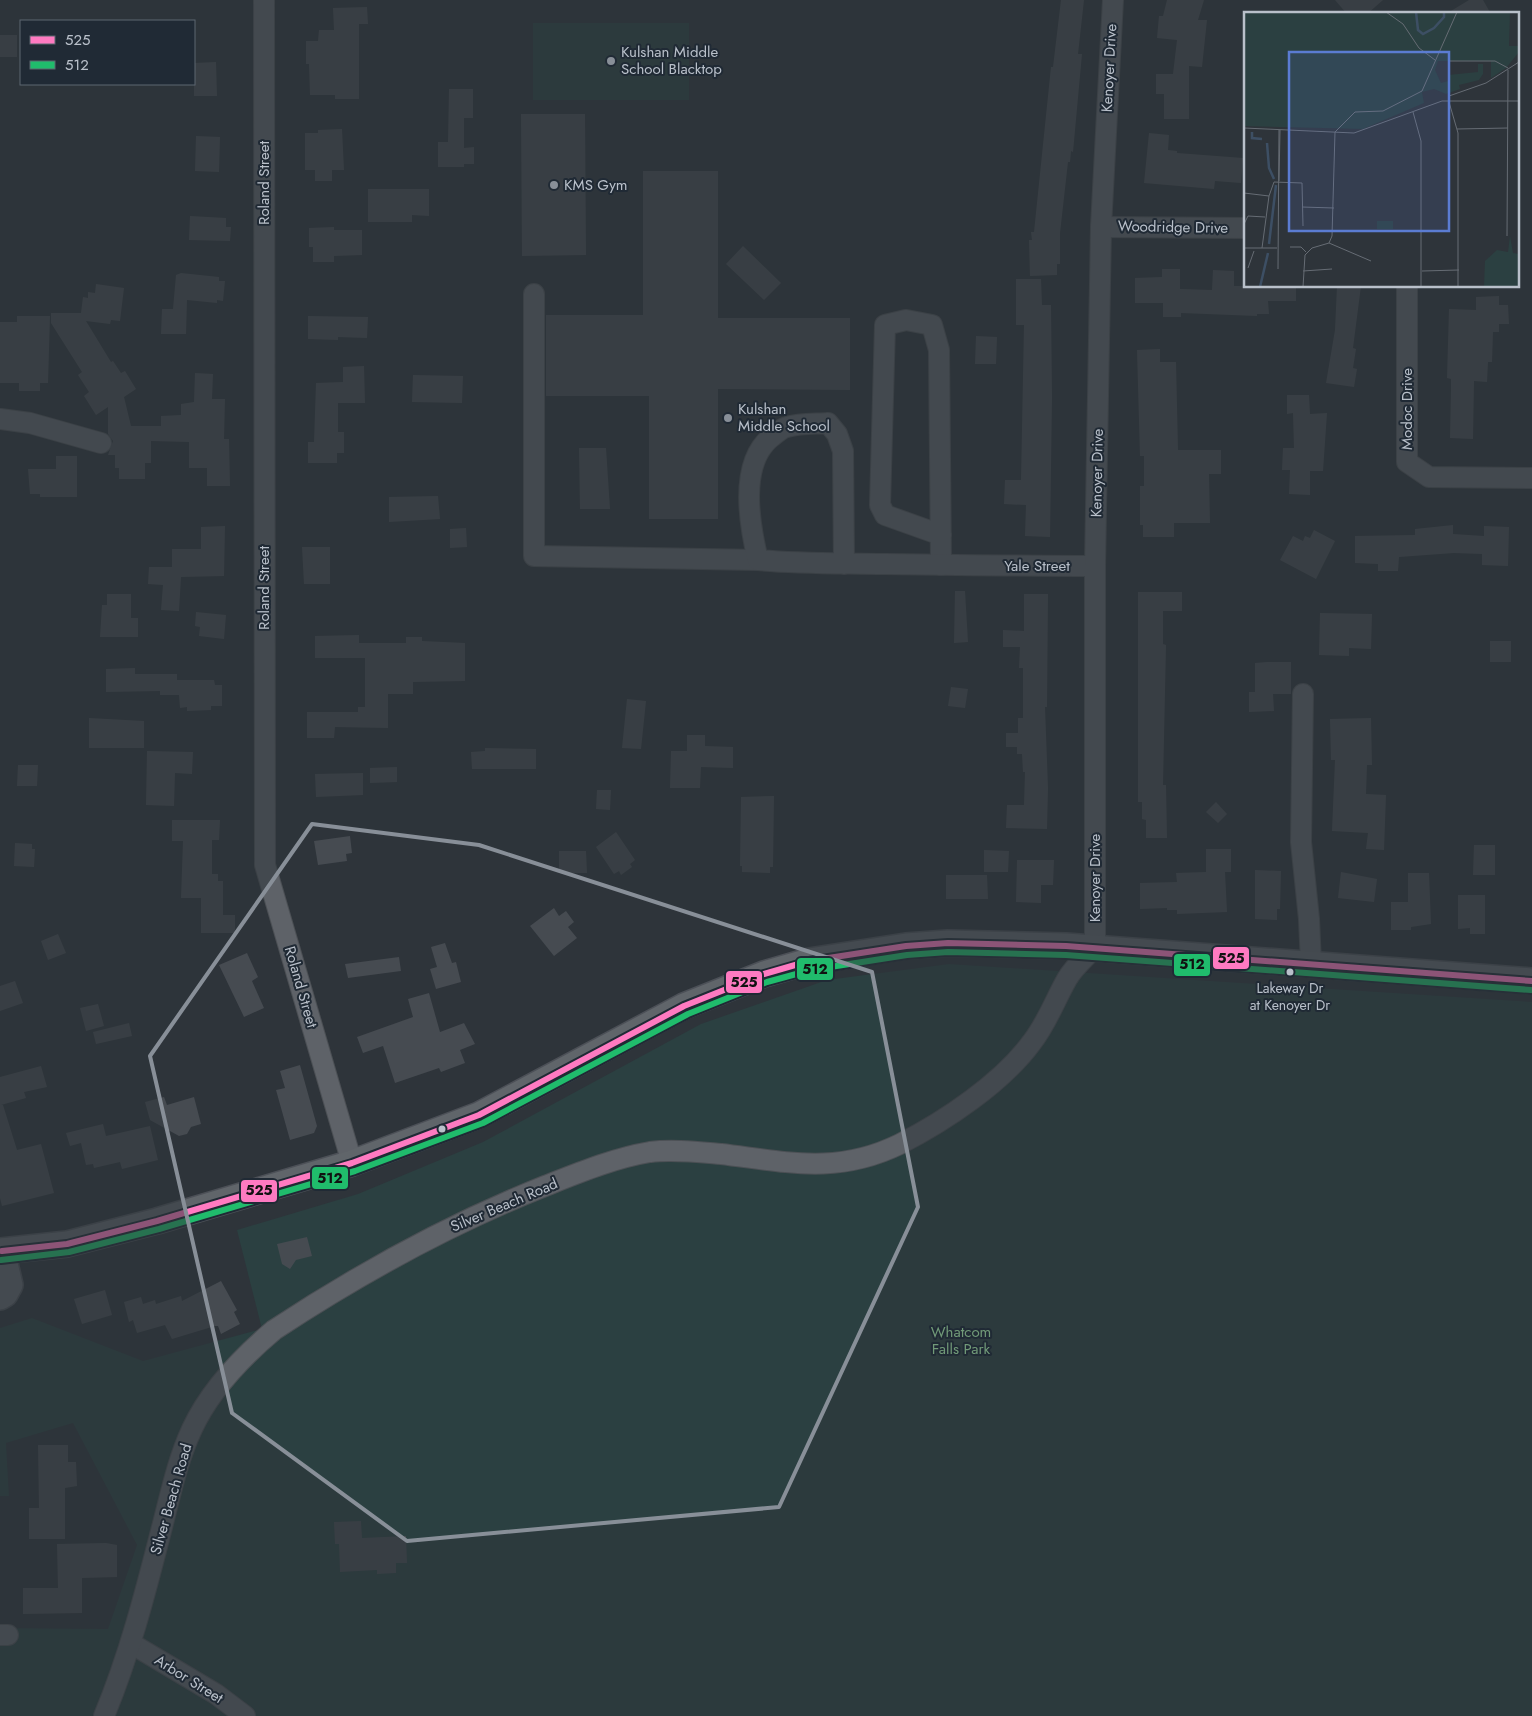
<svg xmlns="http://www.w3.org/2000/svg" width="1532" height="1716" font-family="Jost,sans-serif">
	<rect width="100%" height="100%" fill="#2e343a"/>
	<g fill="#2b4041">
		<rect x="533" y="23" width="156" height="77"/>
		<polygon points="949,964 1532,1002 1532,1716 0,1716 0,1628 108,1629 137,1545 73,1423 6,1443 9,1496 0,1496 0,1328 32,1318 143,1361 262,1329 237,1230 358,1194 483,1142 701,1024 827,980"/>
	</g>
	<g fill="#464b51">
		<polygon points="1061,0 1084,0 1078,54 1082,54 1073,152 1071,151 1070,162 1068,162 1060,233 1060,264 1057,264 1057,275 1030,276 1029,240 1032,240 1031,232 1034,232 1051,67 1053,67"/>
		<polygon points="1167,0 1204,0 1198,20 1207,20 1202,67 1189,66 1189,119 1164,119 1164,94 1156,94 1156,74 1173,74 1177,40 1157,38 1159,16 1163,16"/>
		<polygon points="1335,0 1383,0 1367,14 1347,14"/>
		<polygon points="1469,0 1483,0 1491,14 1446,14"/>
		<polygon points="367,7 368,24 359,24 359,99 335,99 335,95 310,95 309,64 306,64 306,41 318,41 319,30 334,30 333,8"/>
		<rect x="0" y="35" width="17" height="22"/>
		<polygon points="216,62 217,96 194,96 194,63"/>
		<polygon points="449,89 473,89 473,118 464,118 464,148 474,147 474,164 464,164 464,167 438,167 438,142 448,142"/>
		<polygon points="521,114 585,114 586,255 522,256"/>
		<polygon points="342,129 344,170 332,170 332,181 315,181 315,170 305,170 305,133 318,133 318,130"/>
		<polygon points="1149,133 1169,135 1168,150 1177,151 1177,153 1243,158 1241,183 1215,181 1214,189 1144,183"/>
		<polygon points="196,136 220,137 219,172 195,171"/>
		<polygon points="643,171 718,171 718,318 850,318 850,390 718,389 718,519 649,519 649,396 546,396 546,315 643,315"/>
		<polygon points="368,189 429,189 429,216 412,215 412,222 368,222"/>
		<polygon points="190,216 226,218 226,227 231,227 230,241 189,240"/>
		<polygon points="334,227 334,230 362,230 362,255 334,256 334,262 313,262 313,247 309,247 309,228"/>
		<polygon points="743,246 781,283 764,300 726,264"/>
		<polygon points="1162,269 1180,269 1180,289 1212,290 1213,270 1234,271 1234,286 1296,286 1296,301 1268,301 1269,314 1257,314 1257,316 1181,313 1181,317 1163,317 1163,303 1135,303 1135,278 1162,277"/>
		<polygon points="181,273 219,277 219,281 225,281 223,301 217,300 217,303 187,300 186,334 161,334 162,309 173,309 176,275"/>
		<polygon points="1016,279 1041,279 1042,305 1051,305 1052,397 1050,537 1025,536 1026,505 1004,504 1005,480 1021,480 1024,325 1016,325"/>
		<polygon points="96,284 124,288 120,321 111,320 110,324 86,321 111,362 113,361 121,373 125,371 136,389 124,397 131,426 161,426 161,416 181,415 181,404 194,402 195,373 213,374 212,399 225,399 224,439 229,439 230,486 207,486 207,468 189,468 189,442 151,441 151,463 145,463 145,479 119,479 119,468 115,468 115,455 108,455 113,441 108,434 108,407 96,415 84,396 89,392 78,375 82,372 51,323 51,313 81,313 83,297 88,298 88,292 95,293"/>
		<polygon points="1337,286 1361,286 1353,348 1356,349 1353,368 1357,369 1354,387 1326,383 1335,330"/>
		<polygon points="1499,296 1499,305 1508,305 1509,324 1499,324 1499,332 1493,332 1492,362 1488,362 1487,382 1474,381 1473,439 1450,438 1451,390 1451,379 1447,378 1449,309 1476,310 1476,297"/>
		<polygon points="17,316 50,316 48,383 40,383 40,391 19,391 19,383 0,383 0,322 17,322"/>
		<polygon points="308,316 368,317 367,338 338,337 338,340 308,339"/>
		<polygon points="976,336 997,337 996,364 975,364"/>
		<polygon points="1160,349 1160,362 1176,362 1178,450 1221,450 1221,474 1209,474 1210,523 1174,523 1174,537 1143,537 1143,525 1140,525 1140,486 1144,486 1144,456 1140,456 1137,350"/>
		<polygon points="364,366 365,403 338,403 338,432 344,432 344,453 337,453 337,463 308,463 308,442 314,442 316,383 343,382 343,367"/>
		<polygon points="413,375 463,376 462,403 412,402"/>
		<polygon points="1287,395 1309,395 1310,414 1327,413 1323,471 1310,471 1310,495 1289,494 1290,470 1282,470 1283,448 1294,448 1293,413 1287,414"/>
		<polygon points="579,448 606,448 610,509 580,509"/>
		<polygon points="56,456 77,456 77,497 40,497 40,494 30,494 28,469 56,469"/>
		<polygon points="438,496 440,519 389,522 389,497"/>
		<polygon points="1453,525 1453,534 1484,536 1484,526 1509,527 1508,566 1482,565 1482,554 1454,553 1399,557 1398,571 1378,571 1378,564 1355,563 1355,536 1415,535 1415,529"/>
		<polygon points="225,526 224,576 181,577 179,611 161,610 163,585 148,584 149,567 172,567 172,549 201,549 201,527"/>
		<polygon points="466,528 467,547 450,548 450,529"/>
		<polygon points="1314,530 1335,541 1316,579 1280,560 1293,536 1303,541 1305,536 1310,538"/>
		<polygon points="302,547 330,547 330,584 304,584"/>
		<polygon points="955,591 965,591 968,642 954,643"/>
		<polygon points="1138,592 1182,592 1182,611 1163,611 1163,644 1166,645 1163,785 1166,785 1167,838 1146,838 1146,820 1142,819 1142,802 1138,802"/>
		<polygon points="107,594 131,594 131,618 138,618 138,637 100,637 102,605 107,605"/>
		<polygon points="1024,594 1048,594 1047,707 1045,707 1048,788 1047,829 1006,828 1007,805 1024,805 1025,772 1023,772 1022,754 1017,754 1017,747 1006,747 1006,733 1018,733 1018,718 1023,718 1023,668 1019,668 1020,647 1003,647 1003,630 1024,631"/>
		<polygon points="196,612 226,615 224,639 199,636 200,627 195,626"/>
		<polygon points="1320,613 1372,614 1371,649 1349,648 1349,656 1319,655"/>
		<polygon points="359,635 359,643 406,643 406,637 422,637 422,641 465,643 465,681 413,682 413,694 388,694 388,728 335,727 334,738 307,738 307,712 358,712 358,707 365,707 365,658 315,658 315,636"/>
		<rect x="1490" y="641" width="21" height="21"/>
		<polygon points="1267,662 1291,662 1291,694 1273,694 1274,711 1249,712 1249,692 1255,692 1255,663"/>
		<polygon points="135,668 135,674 177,674 177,680 214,680 215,685 222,685 222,706 211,706 211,710 187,711 187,707 180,708 179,695 160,695 160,691 106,692 106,669"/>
		<polygon points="951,687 968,689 965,708 948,706"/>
		<polygon points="627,699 646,701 641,749 622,748"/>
		<polygon points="89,718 144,721 144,748 89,748"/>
		<polygon points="1371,718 1372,765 1367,765 1366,794 1386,795 1384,850 1366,849 1368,833 1332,831 1335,760 1331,760 1330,719"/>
		<polygon points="687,735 705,735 705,746 733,747 733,768 701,767 700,788 670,788 671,751 687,751"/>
		<polygon points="485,748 536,749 536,769 472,769 471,752 485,751"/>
		<polygon points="147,751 193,752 192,774 175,773 174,806 146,805"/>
		<polygon points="18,765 38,765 37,786 17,786"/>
		<polygon points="397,767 397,782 370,783 370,768"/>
		<polygon points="363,773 363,795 316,797 315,774"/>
		<polygon points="597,790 611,790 610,810 596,809"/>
		<polygon points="774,796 773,867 770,867 770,873 742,872 742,866 740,866 741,797"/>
		<polygon points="1216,802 1227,814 1218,823 1206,812"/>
		<polygon points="172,820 220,820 219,840 212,840 212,874 218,874 218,881 223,881 223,915 235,915 235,933 201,933 201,898 181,898 183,841 172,841"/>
		<polygon points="616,832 635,860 630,864 632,867 621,875 619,871 614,874 596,847"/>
		<polygon points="350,836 352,853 346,854 347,861 318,865 314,841"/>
		<polygon points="15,843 32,844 32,849 35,849 34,867 14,866"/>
		<polygon points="1474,845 1495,845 1495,875 1473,875"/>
		<polygon points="1206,849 1231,849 1231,872 1225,872 1227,912 1177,914 1177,910 1167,910 1167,908 1140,909 1140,883 1177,882 1176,873 1206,872"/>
		<polygon points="984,850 1009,851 1008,872 984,872"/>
		<polygon points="559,851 586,851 587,873 559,873"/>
		<polygon points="1017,860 1054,860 1053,885 1041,885 1041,903 1016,902"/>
		<polygon points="1255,870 1281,871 1280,909 1277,909 1277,920 1255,919"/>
		<polygon points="1341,872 1377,879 1374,902 1338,898"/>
		<polygon points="1408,873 1429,873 1431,924 1411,927 1411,930 1391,930 1391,902 1408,902"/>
		<polygon points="946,875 987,875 988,899 946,899"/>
		<polygon points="1458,895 1485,895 1485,934 1470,934 1470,928 1458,929"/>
		<polygon points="554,908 559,916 566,911 574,922 568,927 577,938 554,956 530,926"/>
		<polygon points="58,934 66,953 48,960 41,941"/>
		<polygon points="445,943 452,963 456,962 461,982 436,989 430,969 437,967 431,947"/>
		<polygon points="247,953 258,977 252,981 264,1008 244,1017 219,965"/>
		<polygon points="399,957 401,971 348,978 345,964"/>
		<polygon points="15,981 23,1003 0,1011 0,986"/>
		<polygon points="429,993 440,1032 464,1023 475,1044 460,1050 465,1063 441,1072 439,1068 395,1083 383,1046 363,1053 357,1037 413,1017 408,999"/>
		<polygon points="98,1004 104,1026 86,1031 80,1008"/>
		<polygon points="129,1023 132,1036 96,1044 93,1032"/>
		<polygon points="300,1065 317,1126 314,1133 290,1140 276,1090 285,1088 280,1071"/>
		<polygon points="41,1066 47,1087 24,1092 26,1098 1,1105 3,1105 17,1150 41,1144 54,1193 2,1206 0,1198 0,1077"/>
		<polygon points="164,1097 167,1105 194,1097 201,1124 191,1127 187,1134 179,1136 150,1120 145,1102"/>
		<polygon points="103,1124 106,1136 150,1126 158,1160 122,1169 120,1162 94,1168 93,1164 86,1165 81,1143 70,1146 66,1133"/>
		<polygon points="307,1237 312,1256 296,1260 290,1269 282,1264 277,1244"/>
		<polygon points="221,1281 237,1310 234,1312 240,1324 221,1334 218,1326 215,1326 172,1339 165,1325 137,1333 133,1320 129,1322 124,1302 141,1297 143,1304 155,1300 156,1304 181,1296 182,1301"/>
		<polygon points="105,1290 112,1315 82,1324 74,1299"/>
		<polygon points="38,1445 68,1445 68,1462 76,1462 77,1486 65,1488 65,1539 29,1539 29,1508 39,1508"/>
		<polygon points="361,1521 362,1538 406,1536 407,1563 396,1563 396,1573 377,1574 377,1570 340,1572 339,1544 335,1544 334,1522"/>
		<polygon points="106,1543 117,1545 117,1577 82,1578 82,1613 23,1614 23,1588 58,1588 57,1544"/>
	</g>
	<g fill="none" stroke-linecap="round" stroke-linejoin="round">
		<defs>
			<g id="minor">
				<polyline points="264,0 265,865 352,1163"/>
				<polyline points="1101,227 1246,228"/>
				<polyline points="1407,286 1407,462 1429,477 1532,478"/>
				<polyline points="534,294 534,556 758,560"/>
				<polyline points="0,419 30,423 101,443"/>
				<polyline points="941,535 885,515 880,505 885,325 906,320 932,325 939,350 941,565"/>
				<path d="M844 564 843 451 837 434 828 423C815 424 800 423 787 427 782 428 778 432 774 435 738 460 749 523 758 560 800 564 843 563 885 564 955 565 1025 566 1095 566"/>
				<polyline points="1303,694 1301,842 1309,919 1311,964"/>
				<polyline points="0,1635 8,1635"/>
				<polyline points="132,1644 216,1694 245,1716"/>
				<path d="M104 1716C129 1656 145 1594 161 1531 170 1497 177 1461 192 1429 210 1390 242 1357 274 1330 359 1274 450 1224 545 1186 578 1173 614 1158 650 1152 672 1149 698 1152 721 1154 787 1162 837 1175 900 1144 945 1121 1002 1083 1032 1042 1047 1023 1055 1000 1067 979 1074 967 1086 957 1095 947V566L1101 227 1113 0"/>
			</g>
			<g id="major">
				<polyline points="0,1251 67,1244 157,1221 352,1163 479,1115 684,1006 764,974 809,961 906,946 948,943 1066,946 1532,981"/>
				<polyline points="0,1297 5,1294 10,1285 2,1251"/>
			</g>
		</defs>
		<use href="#minor" stroke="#4c5055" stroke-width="22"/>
		<use href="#major" stroke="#4c5057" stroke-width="28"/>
		<use href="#minor" stroke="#5e6268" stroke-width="20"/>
		<use href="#major" stroke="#60656a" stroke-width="25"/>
		<defs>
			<polyline id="bus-1" points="2,1251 67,1244 157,1221 352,1163 479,1115 684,1006 764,974 809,961 906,946 948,943 1066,946 1532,981"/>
			<polyline id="bus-2" points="1,1260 69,1252 159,1229 355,1171 483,1123 688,1014 767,982 811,970 907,955 948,952 1066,955 1531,990"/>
		</defs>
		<use href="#bus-1" stroke="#202a35" stroke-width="10"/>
		<use href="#bus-2" stroke="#202a35" stroke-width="10"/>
		<use href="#bus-1" stroke="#fe7ac1" stroke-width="6"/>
		<use href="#bus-2" stroke="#20bc6c" stroke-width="6"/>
	</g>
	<path d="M0 0H1532V1716H0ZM312 824 479 845 872 972 918 1207 779 1507 407 1541 232 1413 150 1056Z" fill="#2e343a" fill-opacity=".55" fill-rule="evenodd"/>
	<path fill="none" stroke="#888f98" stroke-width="4" stroke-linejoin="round" d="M312 824 479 845 872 972 918 1207 779 1507 407 1541 232 1413 150 1056Z"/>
	<g fill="#888f98" stroke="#202a35" stroke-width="2">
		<circle cx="611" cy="61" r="5"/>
		<circle cx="554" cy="185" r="5"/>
		<circle cx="728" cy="418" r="5"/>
	</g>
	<g fill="#b9c0ca" stroke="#202a35" stroke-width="2">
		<circle cx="1290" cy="972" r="4.5"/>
		<circle cx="442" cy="1129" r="4.5"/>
	</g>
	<g text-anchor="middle" stroke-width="4" stroke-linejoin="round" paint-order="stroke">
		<g font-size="14" fill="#b9c0ca" stroke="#202a35">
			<text x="1290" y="993">Lakeway Dr<tspan x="1290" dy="17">at Kenoyer Dr</tspan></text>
		</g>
		<g font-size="15" fill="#b9c0ca" stroke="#202a35" text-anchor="start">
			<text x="621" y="57">Kulshan Middle<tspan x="621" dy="17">School Blacktop</tspan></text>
			<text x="564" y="190">KMS Gym</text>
			<text x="738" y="414">Kulshan<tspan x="738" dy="17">Middle School</tspan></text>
		</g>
		<g font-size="15" fill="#b9c0ca" stroke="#202a35">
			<text transform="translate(1109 68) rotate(-87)" y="5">Kenoyer Drive</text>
			<text transform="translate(264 183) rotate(-90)" y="5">Roland Street</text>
			<text transform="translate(1173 227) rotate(1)" y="5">Woodridge Drive</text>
			<text transform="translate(1407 409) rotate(-90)" y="5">Modoc Drive</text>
			<text transform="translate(1097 473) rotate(-89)" y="5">Kenoyer Drive</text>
			<text x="1037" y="571">Yale Street</text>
			<text transform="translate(264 588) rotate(-90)" y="5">Roland Street</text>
			<text transform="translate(1095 878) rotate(-90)" y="5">Kenoyer Drive</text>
			<text transform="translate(301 987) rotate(74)" y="5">Roland Street</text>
			<text transform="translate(504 1205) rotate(-23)" y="5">Silver Beach Road</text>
			<text transform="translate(171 1499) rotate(-74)" y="5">Silver Beach Road</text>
			<text transform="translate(189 1679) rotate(32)" y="5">Arbor Street</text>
		</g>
		<g font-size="15" fill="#719a78" stroke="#202a35">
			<text x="961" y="1337">Whatcom<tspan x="961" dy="17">Falls Park</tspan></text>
		</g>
	</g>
	<g transform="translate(1244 12)">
		<rect width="275" height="275" fill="#2e343a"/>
		<path d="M0 0H266L265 34H275V40L262 56 247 66V49H194L191 58 197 71 204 69V63L234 60V52H239V62L235 68 215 73 216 77 202 82 190 77 178 80 180 91 119 117 0 114ZM133 209H149V217H133ZM266 224 269 241 275 242V275H240L241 249 253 238 264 240Z" fill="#2b4041"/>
		<path fill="none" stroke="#3d4f64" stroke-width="2.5" d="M172 0 174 18 179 22 190 16 200 5V0M8 120V126L18 127M23 131 25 156 30 167M25 232 32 173M16 275 24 241"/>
		<path fill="none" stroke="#666c74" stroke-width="1" d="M142 0 159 12 175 36 191 48M204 49H251L264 56M205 89V84L242 71 275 50M205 90 214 121V275M169 100 177 129V275M0 116 110 121 198 89H275M213 117 264 116M35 169 36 118M0 181 25 184M58 195 90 196M0 212 4 204 21 205M263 224 264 58M85 231 127 249M46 235H57L62 240M0 236H33M18 236 25 184 30 170 58 171 59 214M4 256 10 239M34 257 35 118M59 259 88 257M178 259 215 258M59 275 61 243 68 236 85 231 88 224 91 120 111 100 139 99 178 79 213 0"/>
		<path fill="#5b7cd2" fill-opacity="0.15" stroke="#5b7cd2" stroke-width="2.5" d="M45 40H205V219H45Z"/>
		<rect width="275" height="275" fill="none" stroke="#b9c0ca" stroke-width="2.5"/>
	</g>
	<g stroke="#202a35" stroke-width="2">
		<rect x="1212" y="946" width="38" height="24" rx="5" fill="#fe7ac1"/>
		<rect x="1173" y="953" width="38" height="24" rx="5" fill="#20bc6c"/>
		<rect x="796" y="957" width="38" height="24" rx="5" fill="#20bc6c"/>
		<rect x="725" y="970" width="38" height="24" rx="5" fill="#fe7ac1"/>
		<rect x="311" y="1166" width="38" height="24" rx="5" fill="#20bc6c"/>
		<rect x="240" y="1179" width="38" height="24" rx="5" fill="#fe7ac1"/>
	</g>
	<g font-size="14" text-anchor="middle" font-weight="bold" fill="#111">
		<text x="1231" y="963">525</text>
		<text x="1192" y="969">512</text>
		<text x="815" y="974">512</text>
		<text x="744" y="987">525</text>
		<text x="330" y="1183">512</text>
		<text x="259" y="1195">525</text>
	</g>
	<rect x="20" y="20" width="175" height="65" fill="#202a35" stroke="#5d6671"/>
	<rect x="30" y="36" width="25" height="8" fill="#fe7ac1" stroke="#5d6671"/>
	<text x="65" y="45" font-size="15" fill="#b9c0ca">525</text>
	<rect x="30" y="61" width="25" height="8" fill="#20bc6c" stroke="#5d6671"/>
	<text x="65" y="70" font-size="15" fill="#b9c0ca">512</text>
</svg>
